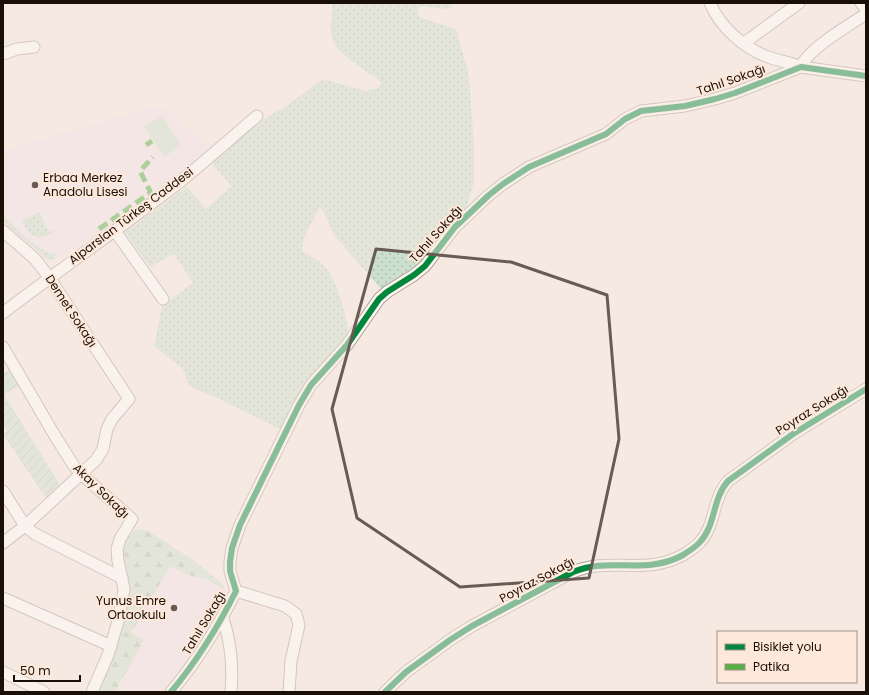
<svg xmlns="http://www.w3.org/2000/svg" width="869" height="695" font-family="Poppins,sans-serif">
	<defs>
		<pattern id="grass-dots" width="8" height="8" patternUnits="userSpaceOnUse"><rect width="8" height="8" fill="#cddfcd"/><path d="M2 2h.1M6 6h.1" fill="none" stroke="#afbeaf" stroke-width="1.8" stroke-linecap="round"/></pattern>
		<pattern id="forest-firs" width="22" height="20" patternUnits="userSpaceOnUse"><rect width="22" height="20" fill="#cddfcd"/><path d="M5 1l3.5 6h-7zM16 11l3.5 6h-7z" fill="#afbeaf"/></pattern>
		<pattern id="garden-furrows" width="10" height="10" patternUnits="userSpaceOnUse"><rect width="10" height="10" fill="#cddfcd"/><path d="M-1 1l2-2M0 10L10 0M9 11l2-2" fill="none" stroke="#afbeaf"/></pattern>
	</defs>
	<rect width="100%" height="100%" fill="#f5e9e2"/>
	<g fill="#f2e2e7">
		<polygon points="161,105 210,148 171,180 105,229 54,260 47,259 3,221 3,150"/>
		<polygon points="137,529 148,531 164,541 211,574 220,582 226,591 226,597 221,611 180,671 163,692 96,692 106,670 129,536"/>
	</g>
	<g fill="url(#grass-dots)">
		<path d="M333 3H454L450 8 447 9 423 6 419 7C417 12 417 14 421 18L453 28 457 32 469 76 474 145V181L467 209 414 271 382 290 334 235C330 228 326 212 320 208L318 210 304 238 302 249C309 258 319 259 326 268 339 283 346 316 349 336L282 430 213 396 189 386 183 369 154 346 162 306 193 283 174 254 150 267 125 232 187 187 206 209 231 186 210 161 267 117 286 106 320 81 327 80 366 91 378 88 381 83C375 75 371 75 364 70 355 63 342 55 336 46 328 35 331 15 333 3Z"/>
		<path d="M39 212 48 231 52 230 54 232C38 242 31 238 22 221Z"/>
		<path d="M3 216C16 227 37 252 55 254L54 260 47 259 3 221Z"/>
	</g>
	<path fill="url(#forest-firs)" d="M137 529 148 531 193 560 220 582 226 591 208 580 186 574 170 566 131 633 144 640 115 692H96L106 670 124 568C122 551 121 540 137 529Z"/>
	<polygon fill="url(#garden-furrows)" points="9,370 19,386 4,394 60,485 46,498 3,434 7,431 3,425 3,374"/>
	<polygon fill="#cddfcd" points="162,116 181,145 164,157 144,127"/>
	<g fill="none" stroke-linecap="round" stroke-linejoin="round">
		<defs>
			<g id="minor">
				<path d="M710 3C720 27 744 48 768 57 779 61 790 62 801 67 808 49 849 25 866 14"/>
				<polyline points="861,3 866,9"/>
				<polyline points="744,43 799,3"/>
				<polyline points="3,54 17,49 34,47"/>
				<polyline points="3,231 35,259 49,277 129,399 112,419 107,429 103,449 96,460 25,526 3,543"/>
				<polyline points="115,231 163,299"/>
				<path d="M3 313C60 269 119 229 176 185 203 163 230 139 257 116"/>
				<polyline points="3,347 55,436 74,466 81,474 132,519 120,539 117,549 118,561 124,589 119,618 108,655 92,692"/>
				<polyline points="3,491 25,526 35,534 122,578"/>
				<polyline points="236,591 285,606 296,614 299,625 291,661 289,692"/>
				<polyline points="3,598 111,646"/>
				<path d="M223 618C231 644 233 664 231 692"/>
				<polyline points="3,672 44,692"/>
				<path d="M171 692C197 661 218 627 236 591L230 571V562L232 548 240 525 299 405 311 385 347 345 379 299 387 292 414 275 425 266 455 227 489 195 503 184 529 167 606 134 625 119 641 111 685 106 715 99 735 93 801 67 866 76"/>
				<path d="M385 692 406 672 450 640 472 626 573 572C610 556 645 576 683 555 689 551 696 547 700 542 716 525 712 499 728 481L793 434 866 389"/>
			</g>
		</defs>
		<use href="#minor" stroke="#a99e96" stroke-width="13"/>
		<use href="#minor" stroke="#fefcfb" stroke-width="11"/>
		<g stroke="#55b044" stroke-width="5" stroke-dasharray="10 5" stroke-linecap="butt">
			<polyline points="146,145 152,141"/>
			<polyline points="99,229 150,193 150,191 140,171 153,157"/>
		</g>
		<defs>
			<g id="cycleway">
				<path d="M171 692C197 661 218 627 236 591L230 571V562L232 548 240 525 299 405 311 385 347 345 379 299 387 292 414 275 425 266 455 227 489 195 503 184 529 167 606 134 625 119 641 111 685 106 715 99 735 93 801 67 866 76"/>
				<path d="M385 692 406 672 450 640 472 626 573 572C610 556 645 576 683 555 689 551 696 547 700 542 716 525 712 499 728 481L793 434 866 389"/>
			</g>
		</defs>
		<use href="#cycleway" stroke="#fde8da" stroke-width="8"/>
		<use href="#cycleway" stroke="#00873e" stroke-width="6"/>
	</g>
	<path d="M0 0H869V695H0ZM376 249 511 262 607 295 619 439 589 578 460 587 357 518 332 409Z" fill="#f5e9e2" fill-opacity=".55" fill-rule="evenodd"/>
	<path fill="none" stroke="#675b54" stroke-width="3" stroke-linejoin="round" d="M376 249 511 262 607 295 619 439 589 578 460 587 357 518 332 409Z"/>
	<g fill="#675b54" stroke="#fde8da" stroke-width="1.5">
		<circle cx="35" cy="185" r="4"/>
		<circle cx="174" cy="608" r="4"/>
	</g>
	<g text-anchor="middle" stroke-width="4" stroke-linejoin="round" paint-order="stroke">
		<g font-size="12" fill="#1a0f07" stroke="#fde8da">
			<text transform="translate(731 80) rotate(-19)" y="4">Tahıl Sokağı</text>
			<text transform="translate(131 216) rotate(-37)" y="4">Alparslan Türkeş Caddesi</text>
			<text transform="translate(436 234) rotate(-48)" y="4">Tahıl Sokağı</text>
			<text transform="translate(71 311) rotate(57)" y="4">Demet Sokağı</text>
			<text transform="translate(812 410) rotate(-32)" y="4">Poyraz Sokağı</text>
			<text transform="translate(101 491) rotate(44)" y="4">Akay Sokağı</text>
			<text transform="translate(537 580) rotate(-28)" y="4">Poyraz Sokağı</text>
			<text transform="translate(204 623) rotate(-59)" y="4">Tahıl Sokağı</text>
		</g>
		<g font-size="12" fill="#1a0f07" stroke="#fde8da" text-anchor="start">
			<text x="43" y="182">Erbaa Merkez<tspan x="43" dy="14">Anadolu Lisesi</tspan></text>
			<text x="166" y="605" text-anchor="end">Yunus Emre<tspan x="166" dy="14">Ortaokulu</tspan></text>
		</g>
	</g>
	<rect width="869" height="695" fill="none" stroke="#1a0f07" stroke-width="8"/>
	<rect x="717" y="631" width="140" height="52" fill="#fde8da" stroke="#a29186"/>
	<rect x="725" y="644" width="20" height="6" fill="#00873e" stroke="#a29186"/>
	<text x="753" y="651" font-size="12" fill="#1a0f07">Bisiklet yolu</text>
	<rect x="725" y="664" width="20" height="6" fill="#55b044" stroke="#a29186"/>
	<text x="753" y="671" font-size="12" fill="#1a0f07">Patika</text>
	<path d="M14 675v6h66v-6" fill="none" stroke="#1a0f07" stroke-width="2"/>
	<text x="20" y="675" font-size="12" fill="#1a0f07" stroke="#fde8da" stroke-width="3" paint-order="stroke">50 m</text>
</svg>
